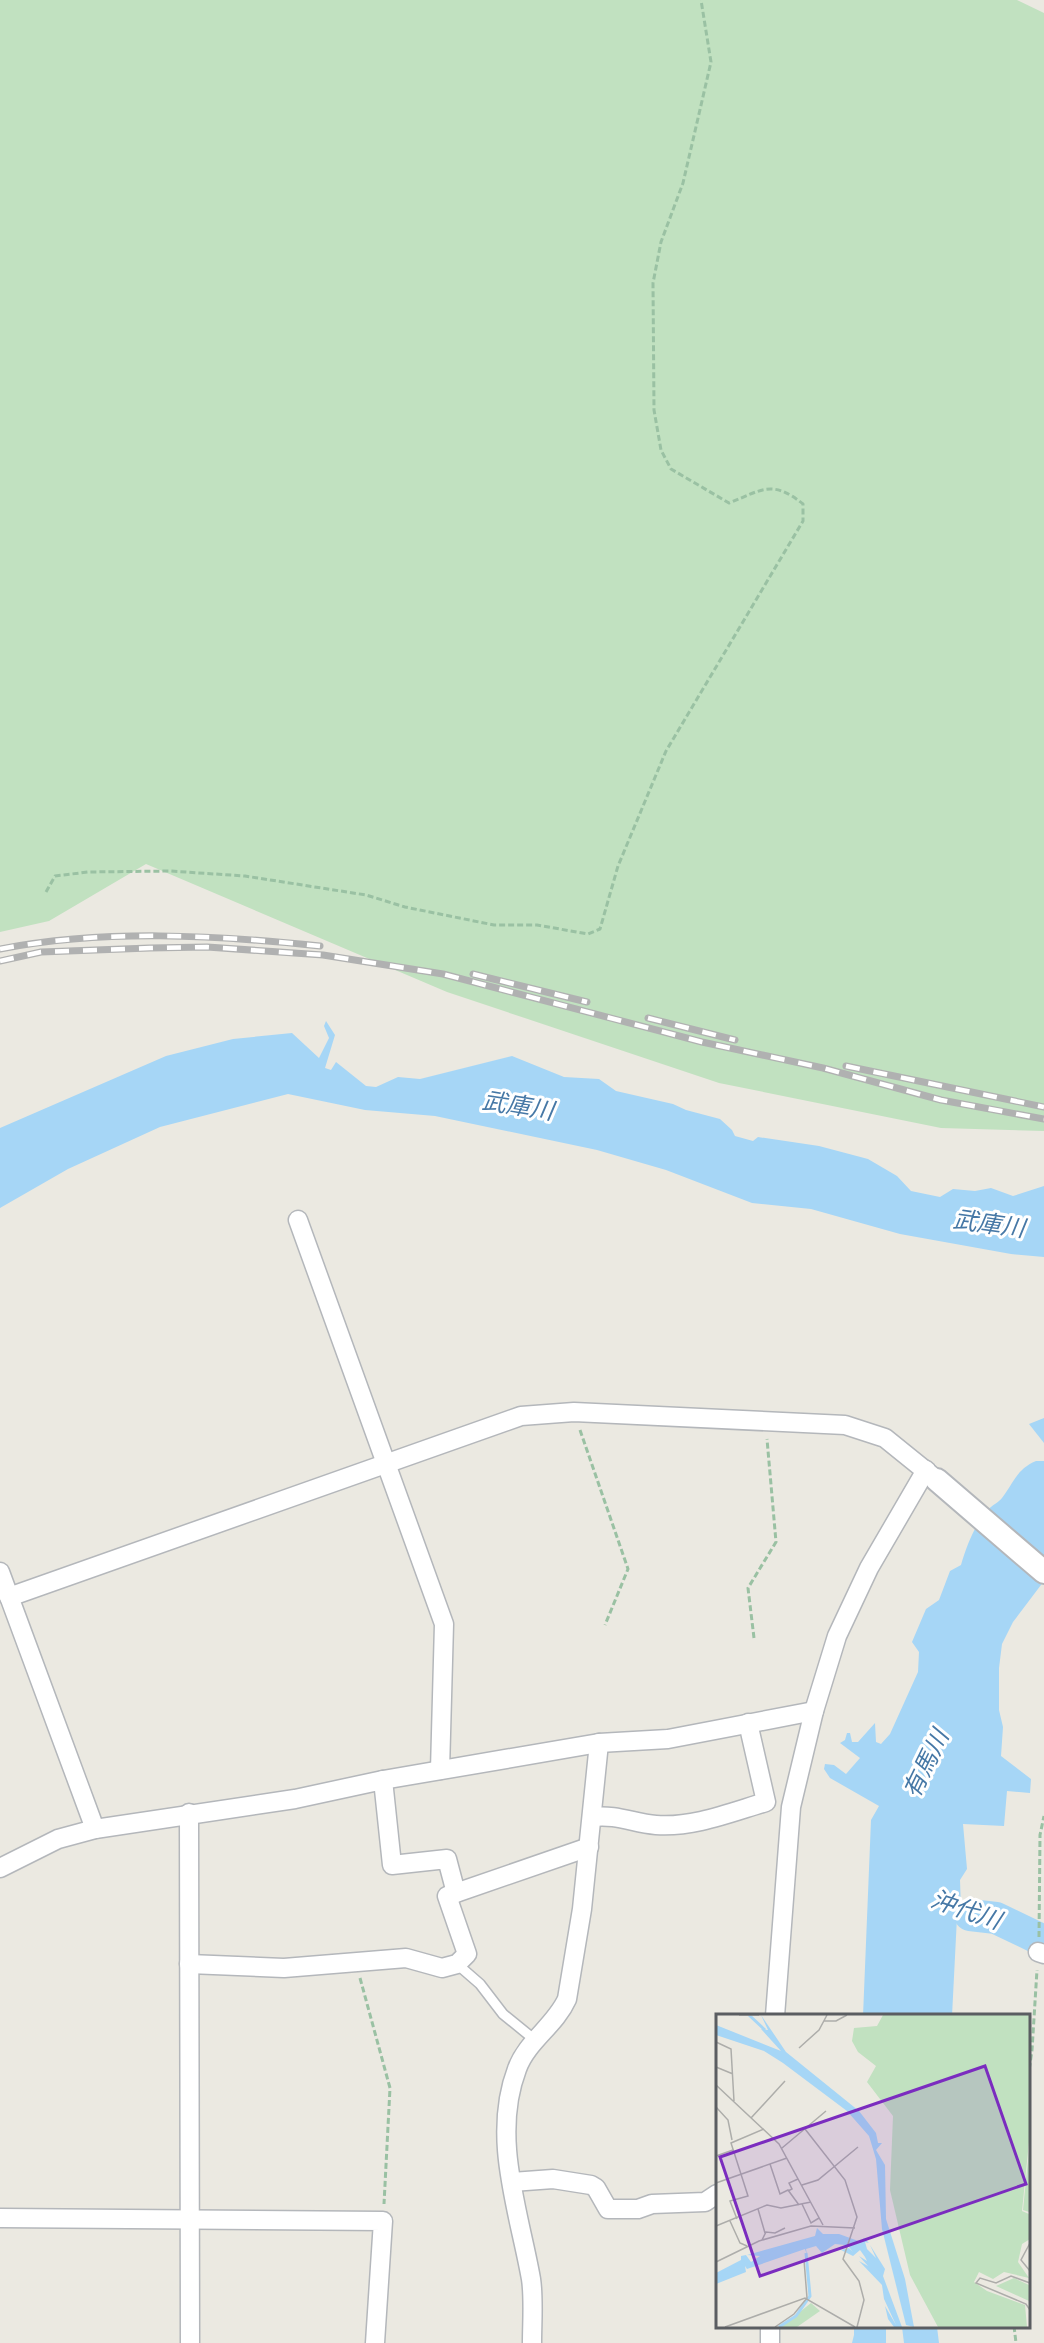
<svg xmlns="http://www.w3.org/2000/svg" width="1044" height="2343" font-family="Karla,'Noto Sans JP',sans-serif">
	<rect width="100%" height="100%" fill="#ebe9e1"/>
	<polygon fill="#c1e1c0" points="0,0 1017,0 1044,13 1044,1131 941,1128 719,1083 447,992 146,864 49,921 0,932"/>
	<g fill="#a6d6f6">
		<polygon points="326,1021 335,1035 325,1068 331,1070 336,1062 366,1086 376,1087 398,1077 420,1079 512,1056 564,1077 599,1079 616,1091 673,1104 686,1110 720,1119 732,1130 735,1136 753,1141 758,1137 819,1146 868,1159 897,1176 911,1191 940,1197 953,1189 975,1191 991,1188 1013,1196 1044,1186 1044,1257 1011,1254 900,1234 811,1209 752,1203 666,1170 597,1150 435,1116 365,1110 288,1094 160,1127 68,1169 0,1208 0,1128 166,1056 233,1039 292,1033 319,1058 329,1038 324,1026"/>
		<polygon points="1044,1418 1044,1443 1029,1424"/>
		<path d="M1036 1461H1044V1581L1013 1622 1002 1644 999 1668V1710L1003 1727 1001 1756 1031 1779 1030 1793 1007 1791 1004 1826 963 1824 967 1869 960 1880 961 1909 979 1916 998 1914 1011 1923 1010 1927 998 1920 957 1917 952 2016H863L871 1820 879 1806 830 1778 824 1769 825 1764 834 1765 846 1774 860 1758 840 1743 845 1740 847 1733H850L852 1742H858L875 1723 876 1742 881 1744 890 1734 918 1672 919 1652 912 1642 926 1609 939 1600 950 1571 961 1565C967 1545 974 1526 988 1510 992 1505 998 1503 1002 1498 1014 1482 1017 1469 1036 1461Z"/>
		<polygon points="856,2327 869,2327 861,2343 852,2343"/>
		<polygon points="902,2327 937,2327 939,2343 904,2343"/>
	</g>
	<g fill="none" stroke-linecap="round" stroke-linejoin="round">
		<g stroke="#a6d6f6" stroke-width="32">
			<polyline points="970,1915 996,1918 1044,1941"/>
			<polyline points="870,2326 870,2343"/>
		</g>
		<defs>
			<polyline id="service" points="457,1964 480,1984 503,2014 535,2040"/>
			<g id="minor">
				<polyline points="298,1220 444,1624 440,1770"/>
				<polyline points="0,1572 95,1829"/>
				<polyline points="9,1597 521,1416 574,1412 845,1425 885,1438 937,1480"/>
				<polyline points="383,1780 392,1865 447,1859 456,1893"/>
				<polyline points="189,1813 190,2343"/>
				<path d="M592 1817C617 1814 633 1823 656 1825 693 1828 732 1812 766 1802L748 1723"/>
				<polyline points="0,1868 58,1839 95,1829 295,1799 383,1780 599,1743 668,1739 814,1711"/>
				<polyline points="1038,1952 1044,1954"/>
				<polyline points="189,1964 284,1968 406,1958 442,1968 457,1964 467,1954 447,1896 589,1847"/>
				<polyline points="775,2016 791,1807 814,1711 837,1636 869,1568 926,1470"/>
				<polyline points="512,2182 553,2179 591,2185 596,2188 608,2209 638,2209 652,2204 705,2202 717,2194"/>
				<polyline points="0,2218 383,2221 375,2343"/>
				<polyline points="770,2326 770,2343"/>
				<path d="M532 2343C532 2322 534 2299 531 2279 519 2211 491 2137 517 2069 527 2041 555 2026 567 1999L582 1909 599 1743"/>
			</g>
			<polyline id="tertiary" points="937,1480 1044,1572"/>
		</defs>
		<use href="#service" stroke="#b4b7bb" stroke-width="12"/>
		<use href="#minor" stroke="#b4b7bb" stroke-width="21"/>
		<use href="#tertiary" stroke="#b4b7bb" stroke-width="26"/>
		<g stroke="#9ac1a3" stroke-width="3" stroke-dasharray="6 3" stroke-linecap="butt">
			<path d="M46 892 55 876 88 872 170 871 245 876 366 895 405 907 494 925H537L588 934 600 929 618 866 666 751 803 521V504C772 479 762 490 729 503L671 469 661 450 654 410 653 283 661 242 683 183 711 62 701 0"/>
			<polyline points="580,1430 628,1569 605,1625"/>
			<polyline points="754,1638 748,1588 776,1542 767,1439"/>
			<polyline points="1039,1937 1040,1835 1044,1816"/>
			<polyline points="360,1978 390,2088 384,2204"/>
			<polyline points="1028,2078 1032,2050 1037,1970"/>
			<polyline points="1014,2326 1016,2343"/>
		</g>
		<use href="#service" stroke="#fff" stroke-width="9"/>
		<use href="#minor" stroke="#fff" stroke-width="18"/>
		<use href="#tertiary" stroke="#fff" stroke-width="22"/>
		<defs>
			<g id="rail">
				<path d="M0 949C106 929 213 935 320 946"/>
				<polyline points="0,961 41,952 150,948 207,947 323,955 443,974 702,1042 823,1068 941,1100 1044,1119"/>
				<polyline points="473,974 587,1002"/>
				<polyline points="648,1018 735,1040"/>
				<polyline points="846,1066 1044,1107"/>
			</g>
		</defs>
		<use href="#rail" stroke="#b0b1b1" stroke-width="7"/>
		<use href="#rail" stroke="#fff" stroke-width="4.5" stroke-dasharray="14" stroke-linecap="butt"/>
	</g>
	<g text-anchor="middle" stroke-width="6" stroke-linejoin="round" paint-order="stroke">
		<g font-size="24" font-style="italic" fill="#4678a6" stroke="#fff">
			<text transform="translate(518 1106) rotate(9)" y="8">武庫川</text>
			<text transform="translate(989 1224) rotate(8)" y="8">武庫川</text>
			<text transform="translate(926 1764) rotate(-64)" y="8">有馬川</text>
			<text transform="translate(966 1910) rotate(19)" y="8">沖代川</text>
		</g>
	</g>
	<g transform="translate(716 2014)">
		<rect width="314" height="314" fill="#ebe9e1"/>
		<path d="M167 1H313L314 118 306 197 313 200 314 225 306 230 302 248 313 264 288 258 277 265 263 258 258 268 271 277 309 291 311 313H222L194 261 174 176 177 102 151 68 160 52 142 38 136 27 138 14 161 12ZM313 136V198L307 196ZM298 264 313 271V287L280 272ZM95 289 104 297 81 313H65Z" fill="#c1e1c0"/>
		<path d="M45 1 70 38 143 97 160 119 162 129H166L160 136 169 151 170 205 189 265 198 313 190 311 166 215 160 145 153 122 131 97 67 49 48 37 0 21V11L65 37 45 15 52 16ZM101 214 107 220H123L145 228 148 224 153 229 149 228 151 235 160 244 154 231 169 255 167 262 186 313H178L172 305 169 292 180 311 168 285 166 271 143 247 152 252 143 242 151 247 149 243 144 236 137 242 125 236 133 234 137 238 133 233 129 231 119 230 106 239 100 232 90 235 91 241 89 235 31 255 29 252 30 258 0 270V259L25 246V242L30 241 35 248 44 242 31 241 99 222Z" fill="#a6d6f6"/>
		<path fill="none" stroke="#a6d6f6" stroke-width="3" d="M33 1 49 16M63 313 80 302 94 282 90 239"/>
		<path fill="none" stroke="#adadaa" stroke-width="1.5" d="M23 1H43M108 7H120L131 1M0 28 15 35 18 87M83 34 103 16 111 1M0 53 17 60M0 71 63 130 107 211M0 93 12 106 16 126M35 104 69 67M89 115 129 166 141 203 127 245 143 267 148 286 141 313M66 134 110 97M0 142 17 136M54 150 64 180 72 176 83 191M0 169 71 144M86 171 102 166 142 133M72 177 76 175 73 169 82 165M86 190 95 209 103 204M42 195 49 219M21 205 14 187 32 182 15 129 48 115M14 207 24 229 31 232M0 212 51 191 65 194 95 188M46 226 50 218 59 219 69 214M314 229 305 246 314 257M0 248 43 227 95 212 139 214M314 269 295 262 280 269 264 264 260 269 310 290 314 296M9 313 89 284 139 313M59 313 78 300 91 284 88 246"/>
		<path fill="#7b2cbf" fill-opacity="0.15" stroke="#7b2cbf" stroke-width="3" d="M269 52 310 170 44 262 4 143Z"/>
		<rect width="314" height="314" fill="none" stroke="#5a5d61" stroke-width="3"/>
	</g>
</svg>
